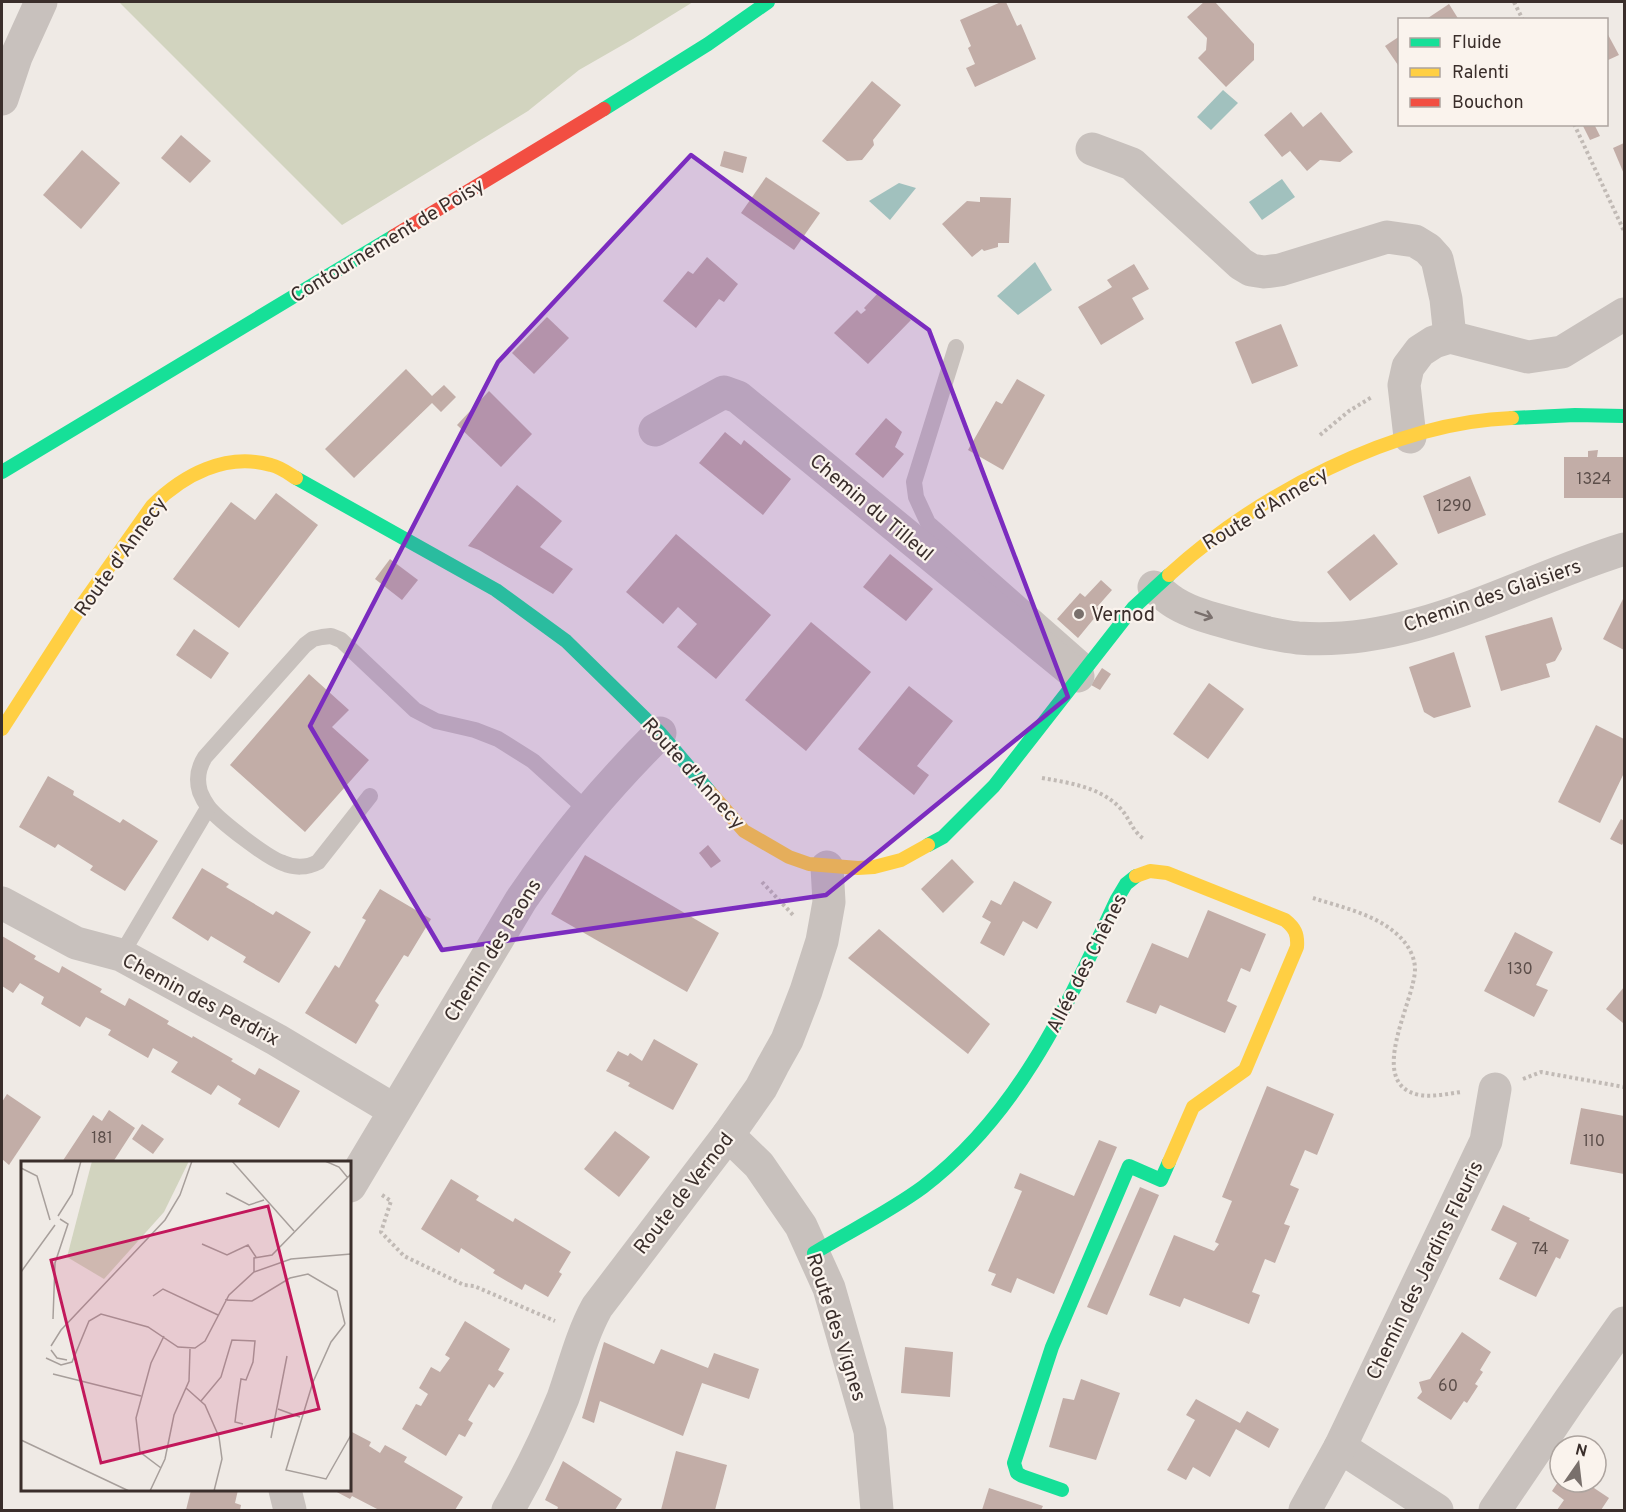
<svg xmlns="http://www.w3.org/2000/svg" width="1626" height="1512" font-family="Overpass,sans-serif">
	<rect width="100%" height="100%" fill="#efeae5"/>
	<polygon fill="#d2d4bf" points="119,2 693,2 633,39 579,70 528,111 342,225"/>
	<g fill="#a1c1be">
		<polygon points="1223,90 1238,103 1211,130 1197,117"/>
		<polygon points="1282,179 1295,197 1262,220 1249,202"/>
		<polygon points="899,183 916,188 890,220 869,201"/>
		<polygon points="1035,262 1052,290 1018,315 997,296"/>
	</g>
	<g fill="#c2ada7">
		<polygon points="1001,2 1006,2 1017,26 1021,24 1036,59 975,87 966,68 975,64 968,48 971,46 960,20"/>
		<polygon points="1204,2 1215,2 1254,44 1254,60 1226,87 1198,58 1206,50 1207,38 1187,17"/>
		<polygon points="1449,4 1459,20 1425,20"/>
		<polygon points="1606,31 1619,55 1606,61"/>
		<polygon points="1400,36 1400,68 1385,46"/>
		<polygon points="872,81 901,105 873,140 874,145 862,160 847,161 822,141"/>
		<polygon points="1291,112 1303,127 1321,112 1353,152 1340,162 1320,160 1307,171 1290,151 1282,157 1264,135"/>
		<polygon points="1582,124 1594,124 1600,136 1590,140"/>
		<polygon points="181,135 211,161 190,183 161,158"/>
		<polygon points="1624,143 1624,174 1613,148"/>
		<polygon points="82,150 120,183 81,229 43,195"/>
		<polygon points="724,151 747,157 743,173 720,166"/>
		<polygon points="766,177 820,213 794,250 741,213"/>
		<polygon points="980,197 1011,198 1009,243 998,243 998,247 984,251 982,249 972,257 942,224 967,201 980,202"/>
		<polygon points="707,257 738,284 724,302 719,299 696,328 663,301 688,271 693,274"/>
		<polygon points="1134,264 1149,289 1132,298 1144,319 1101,345 1078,307 1112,287 1107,280"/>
		<polygon points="880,291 911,320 868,364 834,333 857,310 861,314 866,310 864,308"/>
		<polygon points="547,317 569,338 534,374 512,353"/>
		<polygon points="1281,324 1298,366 1252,384 1235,342"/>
		<polygon points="406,369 432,396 444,385 456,397 441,412 432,403 354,478 325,449"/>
		<polygon points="1017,379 1045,395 1003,470 968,450 996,401 1002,404"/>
		<polygon points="489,391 532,434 501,467 457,425"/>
		<polygon points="886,418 902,432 895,447 904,454 883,478 855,454"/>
		<polygon points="725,432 741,445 744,440 791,479 763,515 699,463"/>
		<polygon points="1598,450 1597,457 1624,457 1624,498 1564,498 1564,457 1588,457 1588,451"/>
		<polygon points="1470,476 1486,515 1438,534 1423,496"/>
		<polygon points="517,485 562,521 540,547 573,569 553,594 479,550 468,546"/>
		<polygon points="276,493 318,525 239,628 173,579 231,502 255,520"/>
		<polygon points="676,534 771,615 716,679 677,647 697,624 678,607 663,624 626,592"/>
		<polygon points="1374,534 1398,564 1350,601 1327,572"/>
		<polygon points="890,554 933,589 906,621 863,587"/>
		<polygon points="390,559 418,580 402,600 375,579"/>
		<polygon points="1101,580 1112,590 1097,607 1101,610 1078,638 1057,619 1080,593 1085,597"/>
		<polygon points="1624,597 1624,650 1603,639"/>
		<polygon points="1552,617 1562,649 1555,661 1546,664 1550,677 1501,691 1485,636"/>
		<polygon points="811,622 871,672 806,751 745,700"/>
		<polygon points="194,629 229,653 211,679 176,655"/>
		<polygon points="1454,652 1471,707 1434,718 1424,712 1409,667"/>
		<polygon points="1102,668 1111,674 1100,690 1091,685"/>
		<polygon points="309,674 349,710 332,727 369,760 305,832 230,765"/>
		<polygon points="1209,683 1244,709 1208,759 1173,734"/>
		<polygon points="909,686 953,721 917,766 929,775 914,795 858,749"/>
		<polygon points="1596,725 1624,739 1624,773 1600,823 1558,802"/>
		<polygon points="48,776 74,791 73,795 120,823 123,819 158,841 125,891 90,870 93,866 58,844 55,848 19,827"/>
		<polygon points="1621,819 1624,821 1624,841 1622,845 1610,839"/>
		<polygon points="708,845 721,861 711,868 699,853"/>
		<polygon points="585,855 719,933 687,992 551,914"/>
		<polygon points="952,859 974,882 943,913 921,889"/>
		<polygon points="202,868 229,884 226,887 273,915 276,911 311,932 279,983 243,962 246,957 211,936 208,941 172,918"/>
		<polygon points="1014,881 1052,902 1037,929 1023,921 1004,956 980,943 991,922 982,917 991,900 1001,905"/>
		<polygon points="380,889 431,919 408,957 404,955 375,1001 379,1005 356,1044 305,1013 335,965 339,968 366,920 362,918"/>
		<polygon points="1208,910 1266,934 1250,972 1241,968 1227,1001 1237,1006 1225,1033 1160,1005 1156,1014 1126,1002 1152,943 1188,958"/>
		<polygon points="879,929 990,1024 968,1054 848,958"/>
		<polygon points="1515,932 1553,952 1536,985 1548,990 1534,1017 1484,991"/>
		<polygon points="2,936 36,956 34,959 59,973 62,966 102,989 100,992 125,1006 129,998 169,1021 167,1024 192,1038 193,1036 233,1059 231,1061 255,1075 259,1068 300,1091 279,1128 238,1104 241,1099 218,1085 211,1095 171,1072 178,1062 153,1048 148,1058 108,1035 111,1030 86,1017 80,1027 41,1004 44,997 20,983 13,993 2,986"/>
		<polygon points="1624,987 1624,1023 1623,1023 1606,1009"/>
		<polygon points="654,1039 698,1064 673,1110 628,1086 630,1083 606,1071 618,1051 628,1056 630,1053 642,1061"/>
		<polygon points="1267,1086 1334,1114 1317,1155 1305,1150 1290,1185 1299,1189 1284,1224 1290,1226 1275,1263 1265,1259 1252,1292 1260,1295 1249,1324 1184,1298 1180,1307 1149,1295 1174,1235 1214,1251 1219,1244 1215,1242 1232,1201 1222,1197"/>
		<polygon points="7,1094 41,1117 9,1165 2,1159 2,1102"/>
		<polygon points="1581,1108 1624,1116 1624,1174 1570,1164"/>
		<polygon points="109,1110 135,1128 113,1162 62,1162 93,1115 102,1121"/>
		<polygon points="142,1124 164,1139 153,1154 132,1139"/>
		<polygon points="615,1131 650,1157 619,1197 584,1169"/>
		<polygon points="1099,1140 1117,1147 1054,1294 1017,1278 1011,1293 991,1285 996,1274 988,1271 1022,1191 1014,1188 1020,1173 1074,1196"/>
		<polygon points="451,1179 479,1196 476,1200 513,1222 515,1218 571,1252 559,1272 562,1274 548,1297 525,1284 522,1290 493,1273 495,1270 461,1248 459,1253 421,1229"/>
		<polygon points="1140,1187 1159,1195 1107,1315 1087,1307"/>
		<polygon points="1503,1205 1530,1218 1529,1220 1569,1240 1560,1259 1556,1257 1536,1297 1499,1279 1517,1243 1491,1230"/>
		<polygon points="465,1321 510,1349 498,1370 504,1373 494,1388 489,1384 468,1420 473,1423 465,1437 459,1434 446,1456 402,1429 416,1404 421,1406 428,1394 419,1388 431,1367 440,1372 450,1358 445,1355"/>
		<polygon points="1462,1332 1491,1352 1480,1370 1483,1372 1475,1384 1478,1386 1467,1403 1464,1401 1451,1420 1417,1398 1422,1392 1419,1382 1430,1379"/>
		<polygon points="604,1342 654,1364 661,1349 708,1368 714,1353 759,1369 749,1399 702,1383 683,1436 600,1401 594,1423 582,1418"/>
		<polygon points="905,1347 953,1352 950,1397 901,1393"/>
		<polygon points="1081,1379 1120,1393 1096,1460 1049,1447 1063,1398 1074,1400"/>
		<polygon points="1196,1399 1240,1423 1247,1411 1279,1429 1269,1448 1236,1429 1210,1477 1193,1467 1186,1480 1167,1470 1195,1420 1186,1415"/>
		<polygon points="350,1431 371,1442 369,1446 380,1453 385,1445 407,1457 404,1462 463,1497 455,1510 379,1510 352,1496 350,1499 333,1490 350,1490"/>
		<polygon points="676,1451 727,1465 715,1510 661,1510"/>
		<polygon points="563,1461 622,1499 615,1510 557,1510 558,1507 545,1500"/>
		<polygon points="1560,1479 1560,1482 1585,1482 1609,1498 1601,1510 1557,1510 1564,1500 1552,1491"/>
		<polygon points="989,1488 1043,1506 1041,1510 982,1510"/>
		<polygon points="191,1490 238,1490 235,1503 241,1505 240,1510 186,1510"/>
	</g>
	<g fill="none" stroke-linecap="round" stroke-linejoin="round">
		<g stroke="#c1bab5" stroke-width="4" stroke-dasharray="3 3" stroke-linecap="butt">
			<polyline points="1514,2 1523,20"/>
			<polyline points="1574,124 1624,231"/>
			<polyline points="1320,435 1349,411 1372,397"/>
			<path d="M1042 778C1070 783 1101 787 1121 809 1130 819 1132 831 1144 839"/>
			<polyline points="762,882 794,916"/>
			<path d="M1313 898C1344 908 1385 916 1406 944 1411 951 1415 960 1415 969 1415 1001 1364 1085 1420 1095 1433 1097 1447 1094 1461 1092"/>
			<polyline points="1523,1079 1541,1072 1624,1087"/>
			<polyline points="382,1195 391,1201 381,1232 404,1256 464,1285 474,1286 555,1321"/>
		</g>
		<g stroke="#c8c1bd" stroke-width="16">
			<polyline points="956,347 914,482 916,497 928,523 1088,664"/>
			<path d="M370 796 318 862C307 868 294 868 283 863 267 858 220 821 209 808 206 804 202 797 200 792 196 779 198 768 205 757L305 645 313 639 322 637 331 636 341 640 415 710 436 721 475 730 498 739 533 761 587 810"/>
			<polyline points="121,955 208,808"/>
		</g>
		<g stroke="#c8c1bd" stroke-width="33">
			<polyline points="2,99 16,57 41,2"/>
			<polyline points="1092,149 1132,164 1241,264 1251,270 1264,272 1280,270 1387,237 1415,241 1428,249 1437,259 1446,299 1450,337"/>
			<polyline points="655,430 724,392 738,397 1078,676"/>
			<polyline points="1410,437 1404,385 1408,367 1420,351 1434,342 1450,337 1528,357 1562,352 1624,314"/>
			<path d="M1154 587C1161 592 1168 599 1175 603 1195 615 1218 620 1240 626 1259 631 1278 636 1298 638 1414 647 1517 582 1624 549"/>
			<polyline points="2,903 76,943 121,955 277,1040 394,1110"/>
			<polyline points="728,1135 759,1165 801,1226 829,1288 870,1431 877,1510"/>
			<path d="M350 1186 521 900C564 837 606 787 660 733"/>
			<polyline points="1340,1447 1437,1510"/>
			<polyline points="285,1490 290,1510"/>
			<path d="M508 1510C529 1474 547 1437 563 1398 574 1367 581 1336 597 1307L728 1135 761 1088 773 1065 787 1040 806 991 822 941 829 902 827 867"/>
			<polyline points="1305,1510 1340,1447 1486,1141 1495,1089"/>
			<polyline points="1495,1510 1569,1401 1624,1323"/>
		</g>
		<g stroke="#16e098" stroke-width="14">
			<polyline points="604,109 708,44 768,2"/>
			<polyline points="1512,418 1575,415 1624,416"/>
			<polyline points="2,472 394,236"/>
			<polyline points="296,478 496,590 566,641 660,733 710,792"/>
			<polyline points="928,845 943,837 994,786 1133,608 1169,575"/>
			<path d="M814 1253C850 1231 889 1212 923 1187 1020 1113 1067 1005 1117 899L1126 884 1136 876"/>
			<polyline points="1062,1490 1022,1476 1017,1473 1014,1463 1052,1347 1129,1166 1161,1180 1169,1162"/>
		</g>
		<g stroke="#ffcf43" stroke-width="14">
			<path d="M1169 575C1255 496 1394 422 1512 418"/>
			<path d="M2 729 84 602 152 506C183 475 226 452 271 465 280 467 288 473 296 478"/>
			<polyline points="710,792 744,831 789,857 809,864 858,868 874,867 901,860 928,845"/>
			<path d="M1136 876 1150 871 1167 873 1285 920C1295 928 1298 934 1297 947L1245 1070 1193 1107 1169 1162"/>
		</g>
		<polyline stroke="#f24e42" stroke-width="14" points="394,236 604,109"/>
	</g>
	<defs><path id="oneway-shaft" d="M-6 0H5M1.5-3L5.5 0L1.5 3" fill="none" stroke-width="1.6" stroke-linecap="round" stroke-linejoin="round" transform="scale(1.5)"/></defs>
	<use stroke="#7a706d" href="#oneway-shaft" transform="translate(1204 615) rotate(19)"/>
	<path fill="#7b2cbf" fill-opacity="0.2" stroke="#7b2cbf" stroke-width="4.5" stroke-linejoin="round" d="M691 155 929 330 1068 697 826 895 442 950 310 726 498 362Z"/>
	<circle fill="#79706c" stroke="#faf3ed" stroke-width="2" cx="1079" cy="614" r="6"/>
	<g text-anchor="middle" stroke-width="4.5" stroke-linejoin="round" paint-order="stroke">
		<g font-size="16" fill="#5c4e4a">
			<text x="1594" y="484">1324</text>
			<text x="1454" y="511">1290</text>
			<text x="1520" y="974">130</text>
			<text x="102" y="1143">181</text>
			<text x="1594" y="1146">110</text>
			<text x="1540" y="1254">74</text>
			<text x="1448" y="1391">60</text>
		</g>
		<g font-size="20" fill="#3a2e2b" stroke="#faf3ed">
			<text transform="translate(387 240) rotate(-31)" y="7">Contournement de Poisy</text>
			<text transform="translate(872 507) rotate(40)" y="7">Chemin du Tilleul</text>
			<text transform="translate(1265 508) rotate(-31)" y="7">Route d'Annecy</text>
			<text transform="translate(120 556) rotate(-54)" y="7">Route d'Annecy</text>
			<text transform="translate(1492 595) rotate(-19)" y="7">Chemin des Glaisiers</text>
			<text transform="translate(694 773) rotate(48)" y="7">Route d'Annecy</text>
			<text transform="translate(492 950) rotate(-58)" y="7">Chemin des Paons</text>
			<text transform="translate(1086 963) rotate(-63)" y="7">Allée des Chênes</text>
			<text transform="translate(201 999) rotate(28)" y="7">Chemin des Perdrix</text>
			<text transform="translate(683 1193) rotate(-52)" y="7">Route de Vernod</text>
			<text transform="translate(1424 1270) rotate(-64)" y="7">Chemin des Jardins Fleuris</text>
			<text transform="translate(837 1327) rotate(72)" y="7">Route des Vignes</text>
		</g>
		<g font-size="20" fill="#3a2e2b" stroke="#faf3ed" text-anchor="start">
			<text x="1091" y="621">Vernod</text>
		</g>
	</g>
	<g transform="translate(21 1161)">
		<rect width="330" height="330" fill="#efeae5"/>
		<path d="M71 0H168L143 51 83 118 46 96Z" fill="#d2d4bf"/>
		<path fill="none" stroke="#a79f9b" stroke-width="1.5" d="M211 0 273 70M304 0 318 6 327 17M0 7 16 15 29 59M205 32 228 44 243 39M37 55 51 33 60 0M181 83 206 94 227 84 235 96M0 111 34 64M233 111V97L251 94 330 13M132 135 142 128 197 154M204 139 231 140 269 117 287 113 316 130 324 163M32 158 34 102 47 63 39 58M324 163 310 181 292 221 265 309 305 318 330 274M30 185 40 169 144 59 159 34 171 0M30 189 36 197 46 199M25 197 40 204 51 201 68 160 80 153 127 166 157 186 174 187 184 180 208 134 233 111 270 98 330 93M32 213 120 235M165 227 184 244 198 276 201 298 193 330M180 240 200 216 211 179 234 180 232 201 225 219 220 218 216 245 214 261 222 263M257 248 279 256M250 277 266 195M0 279 108 330M140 307 119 291 115 257 130 202 143 175M129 330 144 298 153 254 168 220 169 188"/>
		<path fill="#c2185b" fill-opacity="0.15" stroke="#c2185b" stroke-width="3" d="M247 45 298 248 80 302 30 99Z"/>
		<rect width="330" height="330" fill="none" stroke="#3a2e2b" stroke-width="3"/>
	</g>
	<rect width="1626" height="1512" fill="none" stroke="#3a2e2b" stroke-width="6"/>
	<rect x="1398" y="18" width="210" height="108" fill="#faf3ed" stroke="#ada49f" stroke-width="1.5"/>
	<rect x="1410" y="38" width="30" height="9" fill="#16e098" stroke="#ada49f" stroke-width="1.5"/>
	<text x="1452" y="48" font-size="18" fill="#3a2e2b">Fluide</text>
	<rect x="1410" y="68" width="30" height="9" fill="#ffcf43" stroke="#ada49f" stroke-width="1.5"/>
	<text x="1452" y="78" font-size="18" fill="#3a2e2b">Ralenti</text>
	<rect x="1410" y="98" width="30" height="9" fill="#f24e42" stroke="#ada49f" stroke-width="1.5"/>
	<text x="1452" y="108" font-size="18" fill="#3a2e2b">Bouchon</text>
	<g transform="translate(1578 1464) rotate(14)"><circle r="28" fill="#faf3ed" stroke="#ada49f" stroke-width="1.5"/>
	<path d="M0-4.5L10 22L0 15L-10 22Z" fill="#79706c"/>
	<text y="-9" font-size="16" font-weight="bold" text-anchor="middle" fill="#3a2e2b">N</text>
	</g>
</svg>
